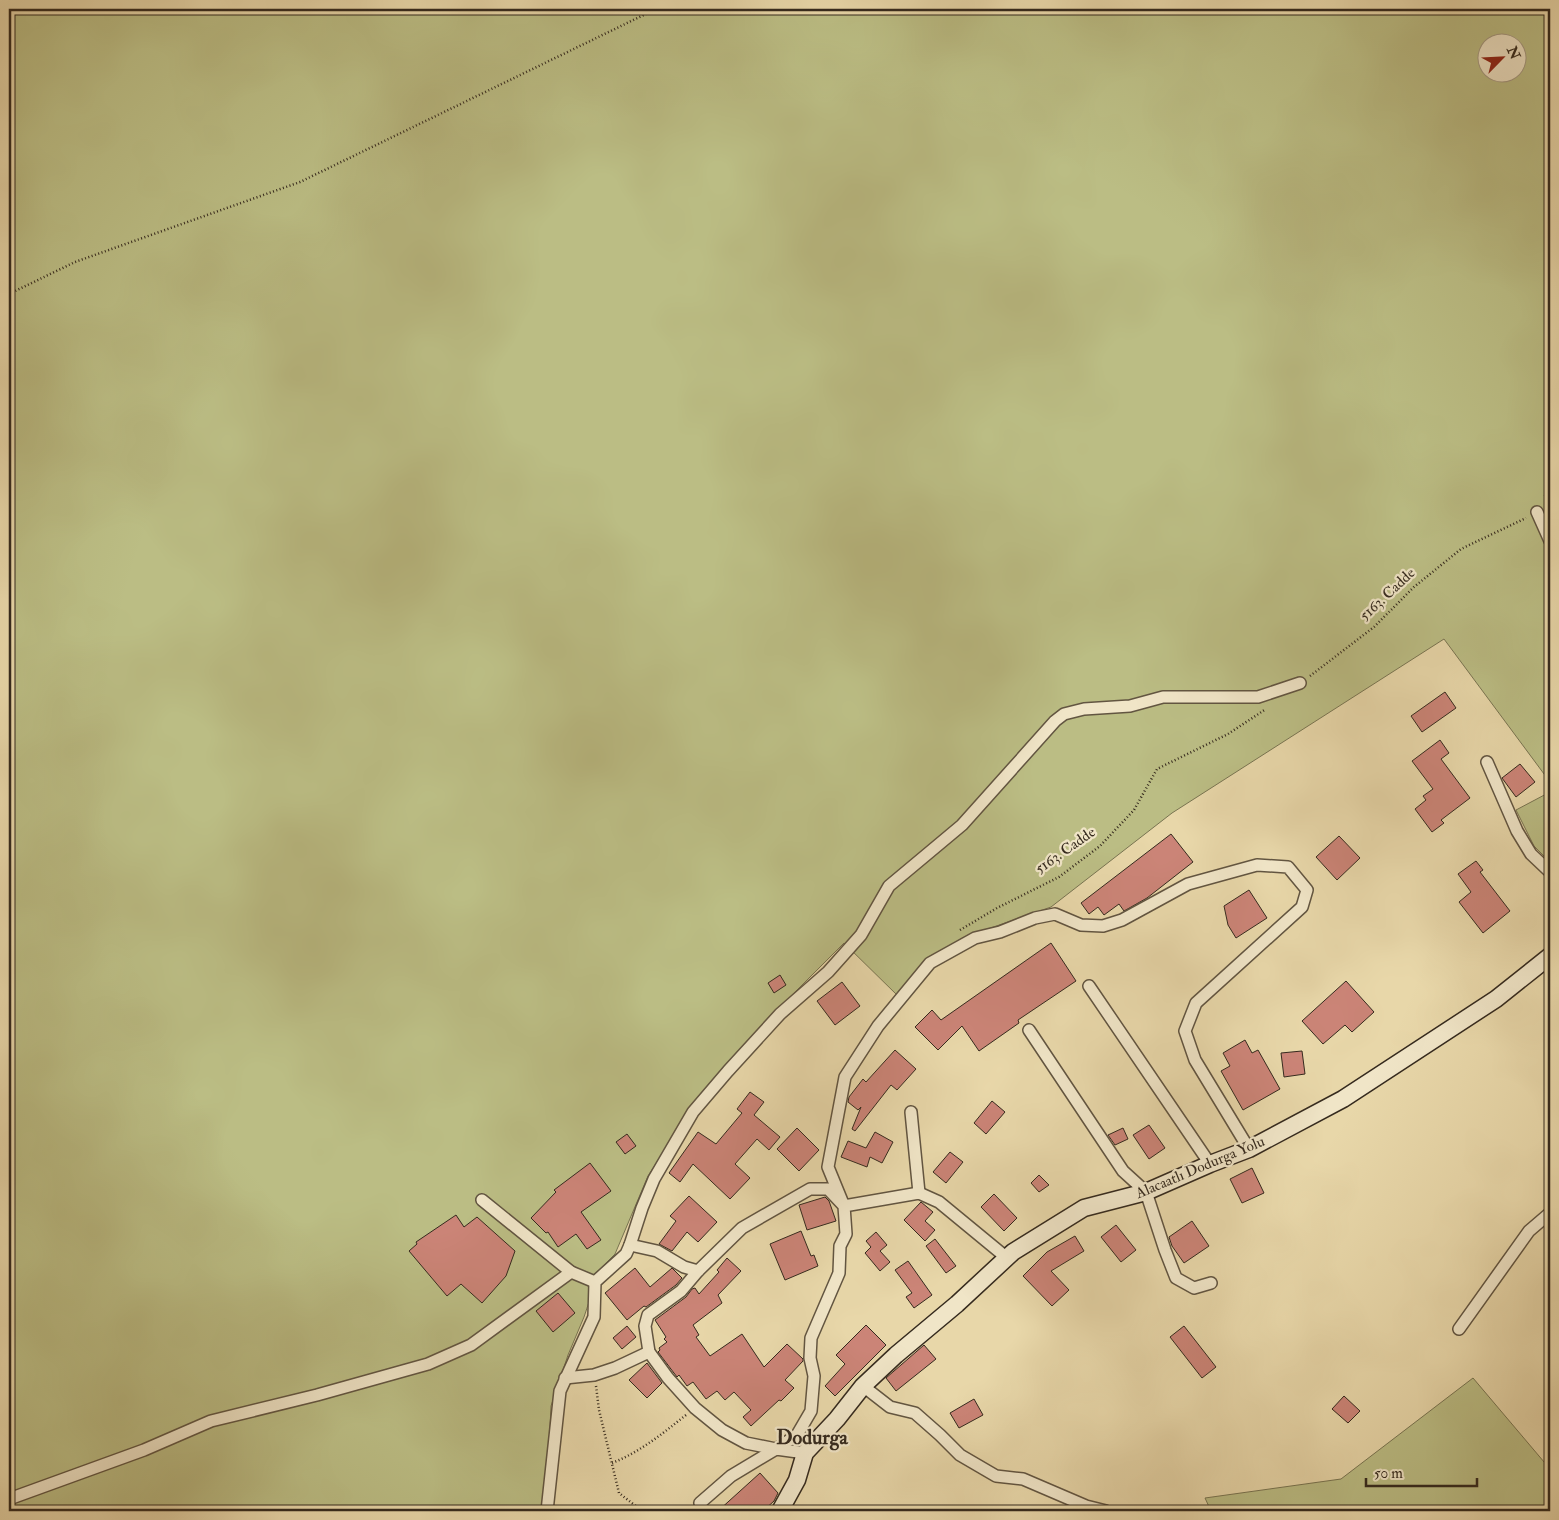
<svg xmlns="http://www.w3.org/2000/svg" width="1559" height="1520" font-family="'IM FELL Double Pica',serif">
	<rect width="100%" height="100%" fill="#e8d7a9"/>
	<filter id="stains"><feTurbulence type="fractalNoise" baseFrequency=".004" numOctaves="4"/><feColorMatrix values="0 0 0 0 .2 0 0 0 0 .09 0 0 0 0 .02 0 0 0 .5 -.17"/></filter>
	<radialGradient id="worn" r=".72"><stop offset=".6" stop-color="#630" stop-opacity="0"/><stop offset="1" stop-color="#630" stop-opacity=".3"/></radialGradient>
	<g fill="#bbbd84" stroke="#787451" fill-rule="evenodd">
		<path d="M9 9H1550V491L1544 495 1550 506V782L1444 639 1172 813 1051 907 962 938 897 995 844 943 783 1004 700 1095 648 1176 615 1254 600 1269 584 1317 568 1355 551 1406 546 1511H9ZM1486 42H1516V72H1486Z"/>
		<polygon points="1550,792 1550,862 1534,846 1516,810"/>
		<polygon points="1473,1378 1550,1469 1550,1511 1211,1511 1205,1498 1341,1479"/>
	</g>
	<g fill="#cb8477" stroke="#352a1e">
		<polygon points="1445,692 1456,708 1422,732 1411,716"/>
		<polygon points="1440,740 1449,753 1441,759 1470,798 1441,820 1444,823 1432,832 1415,809 1426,800 1423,796 1433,789 1412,761"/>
		<polygon points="1520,764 1535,782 1516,797 1502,778"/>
		<polygon points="1171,834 1193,862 1147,898 1124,911 1119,904 1104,915 1098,907 1089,914 1081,903"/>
		<polygon points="1339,836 1360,858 1337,880 1316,857"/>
		<polygon points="1476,861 1483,870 1480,872 1510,911 1483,933 1459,902 1471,892 1458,874"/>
		<polygon points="1249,890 1267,918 1236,938 1228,925 1224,906"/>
		<polygon points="1051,943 1076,981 1018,1020 1019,1023 979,1051 962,1026 938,1050 915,1027 932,1010 941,1020"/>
		<polygon points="780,975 786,985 774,993 768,983"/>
		<polygon points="1346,981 1374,1012 1352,1032 1345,1025 1323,1044 1302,1021"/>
		<polygon points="842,982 860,1006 835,1025 817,1001"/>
		<polygon points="1245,1040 1252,1053 1258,1050 1280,1089 1243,1110 1221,1071 1230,1066 1223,1053"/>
		<polygon points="895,1050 916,1069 897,1090 891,1085 855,1131 852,1129 861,1107 858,1110 848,1102 849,1097 863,1079 866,1082"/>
		<polygon points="1302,1051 1305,1074 1284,1077 1281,1053"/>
		<polygon points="750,1092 764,1102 754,1115 780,1137 769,1150 757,1139 735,1164 750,1178 730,1199 693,1164 680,1182 669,1173 698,1132 716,1144 742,1113 737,1109"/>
		<polygon points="992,1101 1005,1112 986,1134 974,1123"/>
		<polygon points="1149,1125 1165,1148 1149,1159 1133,1135"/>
		<polygon points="797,1128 819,1150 799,1171 777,1149"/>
		<polygon points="1123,1128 1128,1139 1115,1145 1108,1135"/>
		<polygon points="875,1132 893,1142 882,1163 870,1157 867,1167 841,1157 848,1141 866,1148"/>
		<polygon points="627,1134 636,1146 625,1154 616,1142"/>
		<polygon points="950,1152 963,1162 946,1183 933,1172"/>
		<polygon points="590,1163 611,1191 581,1212 601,1240 587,1249 576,1234 558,1247 548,1232 546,1233 531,1218 556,1192 554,1190"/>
		<polygon points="1252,1168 1264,1193 1242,1203 1230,1179"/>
		<polygon points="1039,1175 1049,1185 1039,1192 1031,1183"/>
		<polygon points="994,1194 1017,1218 1004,1231 981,1207"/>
		<polygon points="689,1196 717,1222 698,1242 687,1232 672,1251 659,1244 676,1221 670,1216"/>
		<polygon points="825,1197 829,1201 836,1221 807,1230 799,1205"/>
		<polygon points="921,1202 933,1212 925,1221 935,1230 925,1241 904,1220"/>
		<polygon points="456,1215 464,1227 477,1217 515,1251 506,1276 482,1303 461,1284 447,1296 409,1251 417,1244 416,1242"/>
		<polygon points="1192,1221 1209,1246 1184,1263 1172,1246 1169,1237"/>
		<polygon points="1116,1225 1136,1250 1121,1262 1101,1237"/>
		<polygon points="801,1231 811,1256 814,1255 818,1266 785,1280 770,1244"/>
		<polygon points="876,1232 887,1245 880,1251 890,1262 880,1271 865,1253 871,1247 866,1241"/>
		<polygon points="1075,1236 1084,1251 1051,1271 1069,1290 1052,1306 1023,1276 1047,1252"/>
		<polygon points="935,1239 956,1266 946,1273 926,1246"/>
		<polygon points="727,1258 741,1271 718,1295 722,1303 693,1325 699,1335 696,1337 710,1356 742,1334 764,1367 787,1344 803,1359 803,1361 785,1380 794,1388 781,1401 779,1400 751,1426 743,1417 751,1410 734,1392 725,1400 717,1391 706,1399 693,1382 687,1386 679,1375 677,1377 658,1352 660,1350 659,1348 667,1342 664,1339 666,1337 655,1320 686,1297 692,1289 695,1288 699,1294 719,1272 717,1270"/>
		<polygon points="908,1261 932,1295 914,1308 906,1297 912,1293 895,1270"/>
		<polygon points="635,1268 650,1287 672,1268 682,1278 676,1285 646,1307 644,1306 627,1320 605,1293"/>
		<polygon points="558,1293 575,1313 553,1332 536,1311"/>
		<polygon points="866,1325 886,1345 835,1396 825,1386 845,1364 836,1355"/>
		<polygon points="627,1326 636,1337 622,1349 613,1338"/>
		<polygon points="1184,1326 1216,1367 1202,1378 1170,1337"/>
		<polygon points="924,1345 936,1359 896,1391 886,1378"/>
		<polygon points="647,1363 662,1383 647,1398 629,1380"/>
		<polygon points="1344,1396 1360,1411 1348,1423 1332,1409"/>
		<polygon points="974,1399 983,1415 959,1428 950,1413"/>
		<polygon points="760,1473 778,1493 774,1501 763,1511 718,1511"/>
	</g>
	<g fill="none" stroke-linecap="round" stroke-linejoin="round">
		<defs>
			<g id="street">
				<polyline points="1537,512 1550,541"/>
				<polyline points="1487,762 1517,831 1531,854 1550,872"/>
				<polyline points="1089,986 1210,1164"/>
				<polyline points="1029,1030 1123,1171 1146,1192 1165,1250 1176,1278 1194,1288 1211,1283"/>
				<polyline points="911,1112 919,1193"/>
				<polyline points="482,1200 571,1272 595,1282"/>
				<polyline points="630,1245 642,1208 654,1179 693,1112 728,1071 780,1014 828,972 861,935 889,886 962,825 1055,721 1064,714 1084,709 1130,706 1163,697 1258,697 1300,683"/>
				<polyline points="1007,1258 939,1202 919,1193 844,1206 828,1189 810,1189 742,1228 698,1271 681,1291 648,1315 645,1326 649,1352 668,1378 695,1408 722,1430 746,1443 776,1449 797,1435 811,1411 814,1376 810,1358 811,1338 839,1273 840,1246 846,1234 844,1206 828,1167 845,1077 878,1026 930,963 975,938 1000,932 1035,918 1055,914 1081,925 1103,926 1122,920 1188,884 1257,865 1288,867 1307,890 1302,907 1196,1003 1185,1031 1195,1060 1249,1149"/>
				<polyline points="1459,1329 1529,1231 1550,1213"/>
				<polyline points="565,1378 594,1375 615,1368 649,1352"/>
				<polyline points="863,1386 890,1407 915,1413 940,1435 960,1455 996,1476 1023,1479 1086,1506 1106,1511"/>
				<polyline points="9,1499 144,1450 211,1421 317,1395 428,1364 471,1345 571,1272"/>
				<polyline points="547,1511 560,1391 594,1317 595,1282 626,1254 630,1245 657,1251 684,1267 698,1271"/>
				<polyline points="703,1511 700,1503 731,1476 776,1449 805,1453"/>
			</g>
			<polyline id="secondary" points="780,1511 797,1480 805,1453 837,1419 863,1386 896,1355 957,1304 1013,1252 1084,1208 1146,1192 1210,1164 1249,1149 1343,1099 1496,999 1550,956"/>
		</defs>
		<use href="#street" stroke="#625541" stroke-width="14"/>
		<use href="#secondary" stroke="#352a1e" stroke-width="19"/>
		<g stroke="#352a1e" stroke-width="2.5" stroke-dasharray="1 2.5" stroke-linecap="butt">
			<polyline points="9,294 75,262 300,182 656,9"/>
			<polyline points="1310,676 1374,627 1414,587 1461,549 1526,518"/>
			<polyline points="960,930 997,908 1059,877 1100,846 1134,810 1157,769 1228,734 1266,709"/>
			<polyline points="596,1386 599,1410 619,1493 637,1507 647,1511"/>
			<path d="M612 1463C640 1452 662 1434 686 1415"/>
		</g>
		<use href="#street" stroke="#f0e5c7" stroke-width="11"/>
		<use href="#secondary" stroke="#f0e5c7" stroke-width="16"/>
	</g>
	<g text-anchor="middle" stroke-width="4.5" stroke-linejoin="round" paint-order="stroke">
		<g font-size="15" fill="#352a1e" stroke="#f0e5c7">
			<text transform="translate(1387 594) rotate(-43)" y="5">5163. Cadde</text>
			<text transform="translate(1065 850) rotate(-35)" y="5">5163. Cadde</text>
			<text transform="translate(1200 1167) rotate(-23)" y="5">Alacaatlı Dodurga Yolu</text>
		</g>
		<g font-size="20" font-weight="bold" fill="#352a1e" stroke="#f0e5c7">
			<text x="812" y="1444">Dodurga</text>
		</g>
	</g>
	<rect width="1559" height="1520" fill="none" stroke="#e8d7a9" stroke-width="30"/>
	<rect x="10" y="10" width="1539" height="1500" fill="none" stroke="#352a1e" stroke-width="2.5"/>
	<rect x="15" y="15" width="1529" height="1490" fill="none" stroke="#352a1e"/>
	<g transform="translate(1502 58) rotate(66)"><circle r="24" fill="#f0e5c7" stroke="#a59a83"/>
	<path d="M0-4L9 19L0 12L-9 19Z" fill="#8f2418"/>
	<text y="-8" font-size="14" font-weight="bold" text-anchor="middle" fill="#352a1e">N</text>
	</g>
	<path d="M1366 1478v8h111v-8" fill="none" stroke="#352a1e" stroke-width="2.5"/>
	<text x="1374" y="1478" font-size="15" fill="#352a1e" stroke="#f0e5c7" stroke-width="4" paint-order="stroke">50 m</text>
	<rect width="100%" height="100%" filter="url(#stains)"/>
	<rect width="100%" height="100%" fill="url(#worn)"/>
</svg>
